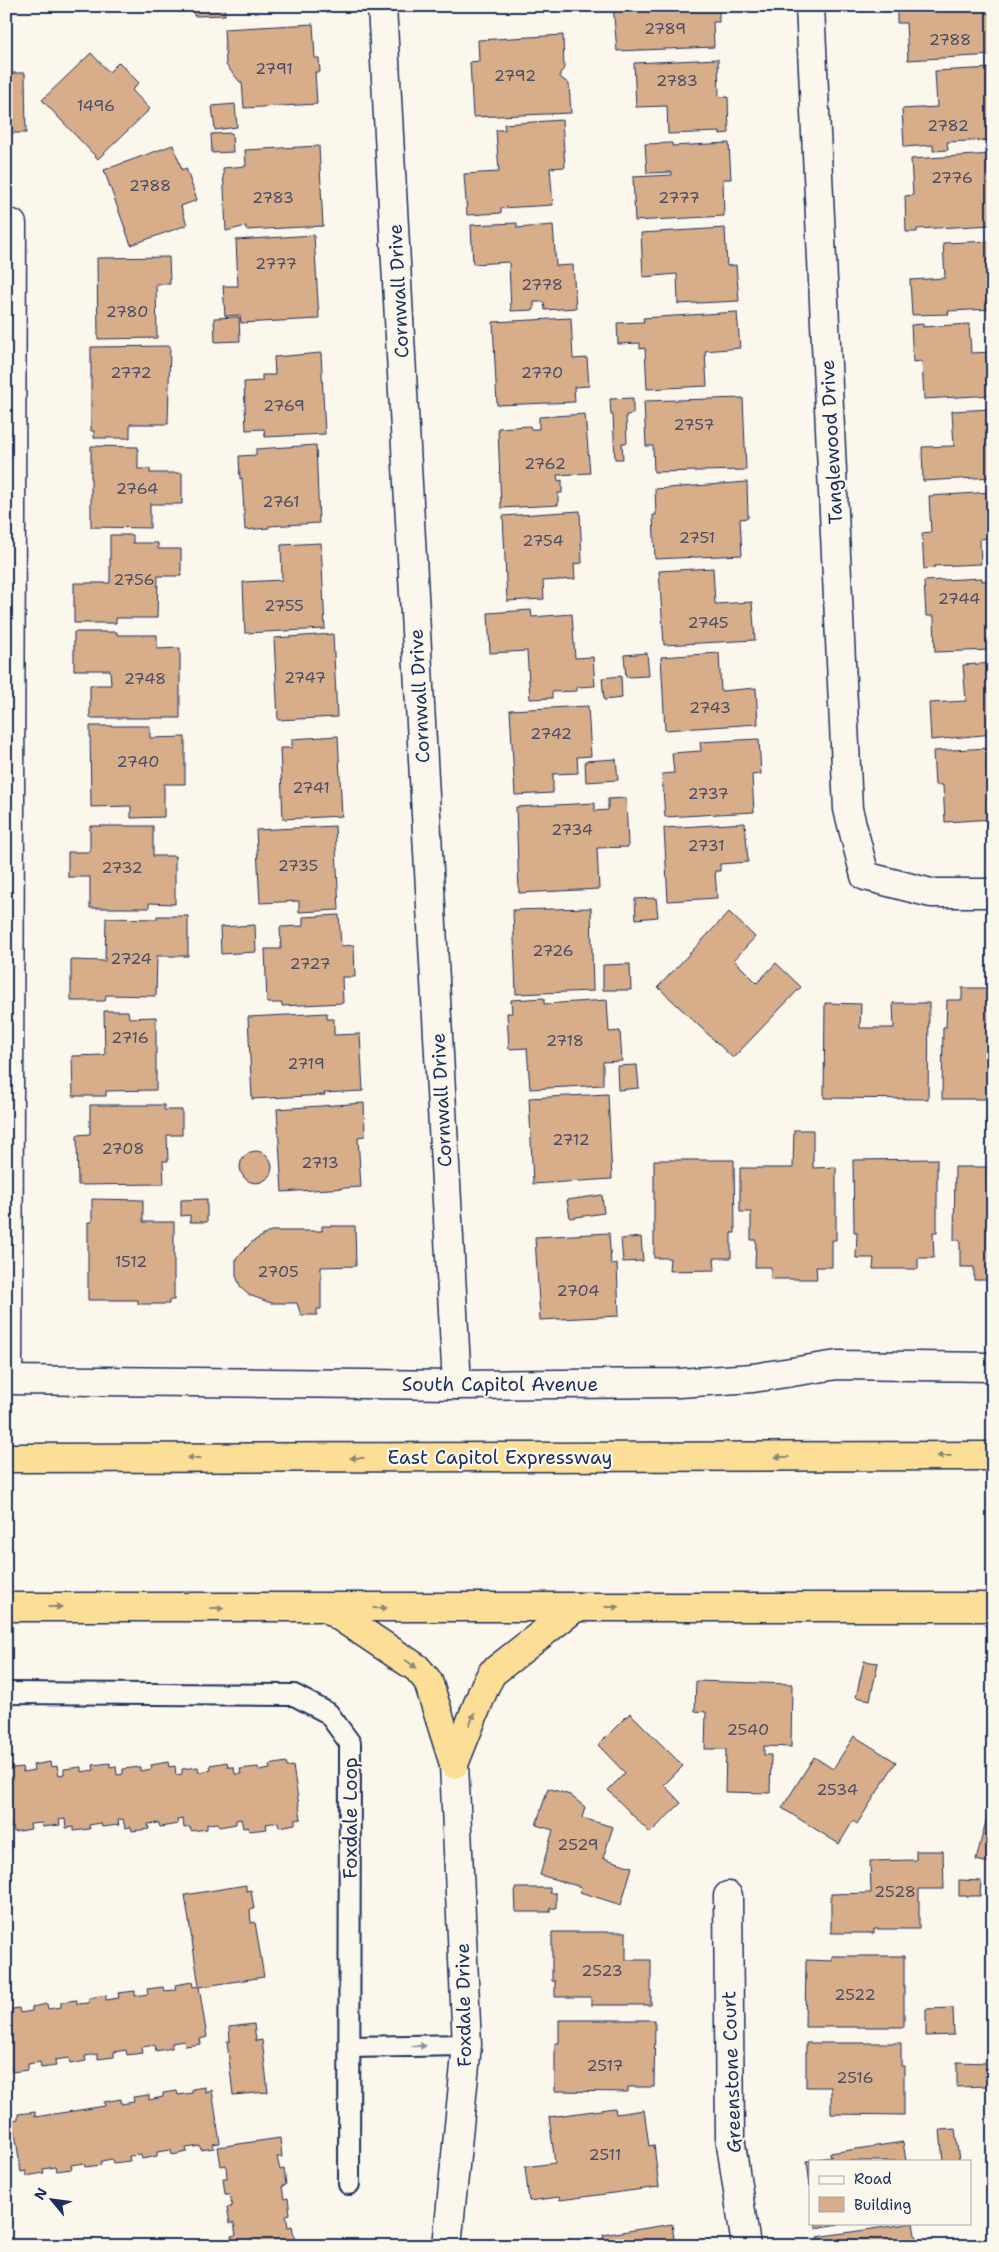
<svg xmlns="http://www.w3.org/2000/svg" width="999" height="2252" font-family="'Shantell Sans',sans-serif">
	<rect width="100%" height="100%" fill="#fbf7ec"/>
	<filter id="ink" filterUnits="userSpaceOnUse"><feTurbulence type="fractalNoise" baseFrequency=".02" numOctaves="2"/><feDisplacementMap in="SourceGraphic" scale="10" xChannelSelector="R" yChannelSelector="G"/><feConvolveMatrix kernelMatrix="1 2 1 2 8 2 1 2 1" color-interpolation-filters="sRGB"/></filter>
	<g filter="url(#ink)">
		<g fill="#d8ad89" stroke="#1b2f5e">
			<polygon points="194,6 224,6 225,15 194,16"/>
			<polygon points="613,6 722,6 722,8 719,8 719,22 713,22 714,47 617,51"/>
			<polygon points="897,6 987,6 988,14 993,14 993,55 908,60 906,23 897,23"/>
			<polygon points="313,24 315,58 319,58 320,72 315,72 317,104 244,108 242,82 240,82 226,65 224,29"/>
			<polygon points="563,35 564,69 560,73 560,77 569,84 571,113 473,117 470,62 479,61 478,40"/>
			<polygon points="91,53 109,72 119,62 139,83 132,90 150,109 98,159 42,100"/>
			<polygon points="718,59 719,97 728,97 729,133 720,134 720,132 668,134 667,106 636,107 634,63"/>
			<polygon points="993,68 993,140 947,142 948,150 933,151 933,145 904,147 902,109 937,107 935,71"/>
			<polygon points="6,73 25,73 26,133 6,133"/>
			<polygon points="235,104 237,127 215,130 212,106"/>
			<polygon points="562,120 565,167 550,168 553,205 501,208 501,213 467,215 464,174 499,172 496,130 505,130 504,124"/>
			<polygon points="232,133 233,152 212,153 211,134"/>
			<polygon points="672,143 672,146 729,143 731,179 723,179 724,216 635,221 633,177 672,175 672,172 647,173 645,144"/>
			<polygon points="173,145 182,170 186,168 197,200 181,206 187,225 131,245 104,170"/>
			<polygon points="319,146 323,226 246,230 246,226 226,231 223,168 246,166 245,150"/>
			<polygon points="993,154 993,225 917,229 917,232 906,232 905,196 913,195 911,159"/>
			<polygon points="517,223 517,228 553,225 556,266 573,265 576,308 545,310 544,302 534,302 534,310 511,311 509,262 473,264 471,225"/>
			<polygon points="725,228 727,266 736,265 739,301 678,304 677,274 643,277 641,233"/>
			<polygon points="314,235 319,319 241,323 240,315 225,316 223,286 238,286 236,240"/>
			<polygon points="993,241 993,309 948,311 949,314 912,315 910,280 945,278 943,243"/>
			<polygon points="169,257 170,284 156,284 157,338 98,339 97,258"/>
			<polygon points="737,312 740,348 705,351 707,386 647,389 645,348 640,349 640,343 618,344 617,323 644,322 643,318"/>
			<polygon points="239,317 240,341 215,342 214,318"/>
			<polygon points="571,318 573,359 587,358 589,386 574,387 575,402 497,405 493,322"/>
			<polygon points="923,324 923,327 969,324 971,353 993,352 993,395 924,399 922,361 913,362 911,325"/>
			<polygon points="170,346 168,424 130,424 130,438 94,438 94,431 91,431 91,347"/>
			<polygon points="321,353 325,434 265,437 264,429 246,430 244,382 262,381 262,375 275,375 274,357"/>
			<polygon points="633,398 633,414 626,415 627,443 622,443 623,459 615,459 613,415 611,415 610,399"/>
			<polygon points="743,398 746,470 654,472 653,446 646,446 644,401"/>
			<polygon points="993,409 993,477 923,481 922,447 954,446 952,411"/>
			<polygon points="585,414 590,473 557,475 558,481 562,480 562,493 558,493 558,505 501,508 498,428 530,426 531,429 539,429 539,417"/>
			<polygon points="316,445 319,523 269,526 269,528 245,530 242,478 240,479 239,456 256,455 256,449"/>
			<polygon points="91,446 138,447 138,469 150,469 150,473 182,473 182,504 150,504 150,528 91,527"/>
			<polygon points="747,482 748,518 740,519 742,555 655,559 653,515 656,515 655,489"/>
			<polygon points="993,492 993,538 980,539 981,564 934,566 934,568 924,569 922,533 931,532 929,496"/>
			<polygon points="580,511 582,563 574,564 575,579 543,581 544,599 507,601 503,516"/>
			<polygon points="110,535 133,535 133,543 158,543 158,549 181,549 181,576 158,576 157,618 116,618 116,623 74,623 74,583 110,583"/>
			<polygon points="321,543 325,629 245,633 243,582 282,580 281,545"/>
			<polygon points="713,568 715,604 752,602 755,640 664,645 659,571"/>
			<polygon points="982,578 982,581 993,580 993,650 935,652 934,616 926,616 924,581"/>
			<polygon points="531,610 532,617 572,614 575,658 593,657 595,686 577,687 577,691 552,692 552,698 530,699 527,651 490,653 488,613"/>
			<polygon points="74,632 117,632 117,635 157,635 157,649 180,648 180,718 90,718 90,685 111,685 110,670 74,670"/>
			<polygon points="333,634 337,717 278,720 274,638"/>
			<polygon points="647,653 649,676 626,677 624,655"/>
			<polygon points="719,653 721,691 756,688 758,724 665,730 661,657"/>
			<polygon points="993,663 993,734 931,740 929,703 966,701 963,665"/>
			<polygon points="621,676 622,698 604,700 602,678"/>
			<polygon points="588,706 591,756 577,757 578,773 553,774 553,793 515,795 510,710"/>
			<polygon points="90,726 150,726 150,738 185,737 185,784 164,784 164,817 131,818 131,806 91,807"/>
			<polygon points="338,736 342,816 283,819 280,748 292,748 292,739"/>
			<polygon points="759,739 761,774 752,775 754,812 665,817 662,774 674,773 672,753 701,751 700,742"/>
			<polygon points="990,748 990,754 993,754 993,819 945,822 943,785 935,785 933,751"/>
			<polygon points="616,759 618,780 586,782 585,761"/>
			<polygon points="626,798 628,847 597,848 599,889 519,893 516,807 595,803 595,811 608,810 608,799"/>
			<polygon points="745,823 748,862 720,864 720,871 715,871 717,898 668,901 664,828"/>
			<polygon points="90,826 153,826 153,856 175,856 175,904 149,903 149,908 90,908 90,877 68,877 68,852 90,852"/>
			<polygon points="335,826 339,910 299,912 299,901 260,903 256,830"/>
			<polygon points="656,898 658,917 636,919 635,899"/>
			<polygon points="591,908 593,991 516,994 513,910"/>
			<polygon points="729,912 755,937 734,960 757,983 776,963 801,987 733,1058 658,987"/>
			<polygon points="339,915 341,946 354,945 355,977 342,977 343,1003 282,1006 282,1003 267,1003 265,949 281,949 280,927 303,926 303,917"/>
			<polygon points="157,916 188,916 188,956 157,956 156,996 106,995 105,1001 71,1001 71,960 105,961 106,918 157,919"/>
			<polygon points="255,925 256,952 221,954 220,927"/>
			<polygon points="630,964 631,990 603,990 603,965"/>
			<polygon points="962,988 993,988 993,1099 942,1099 943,1027 946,1027 947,1000 962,1000"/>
			<polygon points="544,998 544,1004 607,1000 609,1032 620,1031 622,1061 603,1062 603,1085 530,1089 527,1048 509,1049 507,1013 512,1013 511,1000"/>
			<polygon points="825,1003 861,1004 860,1028 894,1028 893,1003 929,1003 928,1099 824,1098"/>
			<polygon points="104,1011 128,1011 129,1018 156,1017 156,1090 106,1091 106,1096 73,1096 72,1056 105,1055"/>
			<polygon points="327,1013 327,1019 334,1019 334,1035 360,1034 363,1091 324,1093 325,1095 252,1099 248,1017"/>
			<polygon points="637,1065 639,1088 618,1090 617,1066"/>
			<polygon points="608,1094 612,1179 533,1184 529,1098"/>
			<polygon points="364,1103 365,1136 358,1137 361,1187 282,1192 277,1109"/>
			<polygon points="90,1105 164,1105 164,1110 182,1110 182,1135 167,1135 168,1161 163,1161 164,1184 78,1185 77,1135 90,1134"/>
			<polygon points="794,1130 813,1130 813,1168 836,1167 836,1240 832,1240 832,1267 816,1267 817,1279 771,1279 771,1267 755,1267 756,1240 751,1240 751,1212 740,1212 740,1168 793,1168"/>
			<circle cx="256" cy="1167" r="16"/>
			<polygon points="937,1159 937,1232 933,1232 934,1258 918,1258 918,1269 873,1269 874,1258 856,1258 857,1232 854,1232 853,1160"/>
			<polygon points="654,1160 734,1160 735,1233 731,1233 731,1258 714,1258 715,1270 669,1271 670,1258 654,1258"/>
			<polygon points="955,1167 993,1167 993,1280 974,1280 974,1267 960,1267 960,1240 954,1240"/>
			<polygon points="602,1195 604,1213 570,1218 567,1200"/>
			<polygon points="92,1199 143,1200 143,1222 174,1222 174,1300 169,1300 169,1304 138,1304 138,1300 88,1300 88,1222 92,1222"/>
			<polygon points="207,1199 207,1222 190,1222 190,1215 181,1216 181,1200"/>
			<polygon points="322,1226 355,1226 356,1266 321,1267 321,1309 317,1309 317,1315 301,1315 297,1303 271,1303 249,1295 241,1288 236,1276 236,1258 252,1242 271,1231 322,1231"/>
			<polygon points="609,1233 611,1265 617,1264 619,1316 540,1320 535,1237"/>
			<polygon points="641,1237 643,1261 623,1262 621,1239"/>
			<polygon points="864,1661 878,1663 870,1700 856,1697"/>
			<polygon points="696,1681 792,1684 791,1747 764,1746 764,1755 771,1755 770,1793 725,1792 726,1749 705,1749 706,1712 695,1711"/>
			<polygon points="630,1713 683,1766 664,1785 681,1803 650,1833 608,1790 625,1773 598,1745"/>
			<polygon points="854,1736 896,1762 857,1824 853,1821 839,1844 782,1808 814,1757 833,1769"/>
			<polygon points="50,1762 51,1767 57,1766 59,1775 64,1774 64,1769 81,1767 81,1772 94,1770 93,1765 110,1763 110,1767 116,1766 117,1775 123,1774 123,1769 140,1767 140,1771 152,1769 151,1765 168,1762 169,1767 175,1766 176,1775 182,1774 182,1769 198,1767 199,1772 211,1770 210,1765 227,1762 228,1767 234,1767 235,1774 241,1774 240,1769 258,1767 259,1771 270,1769 269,1765 286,1762 287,1767 293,1766 301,1819 295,1820 295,1824 279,1827 278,1822 266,1824 267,1829 249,1831 248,1827 243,1828 241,1819 236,1820 236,1824 219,1827 218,1823 207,1824 207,1829 191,1831 190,1827 184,1828 183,1819 177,1820 178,1824 160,1827 159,1823 148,1824 149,1829 132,1831 131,1827 125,1828 123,1819 118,1820 119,1825 102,1827 101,1823 89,1825 90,1829 73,1831 73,1827 66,1828 65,1819 59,1820 60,1825 43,1827 42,1823 30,1824 31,1829 14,1832 13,1827 7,1828 6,1769 22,1767 23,1772 34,1770 33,1765"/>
			<polygon points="548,1788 570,1795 585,1807 582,1818 613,1827 603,1858 632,1867 621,1905 580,1892 581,1887 540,1875 553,1830 536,1825"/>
			<polygon points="992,1798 993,1798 993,1864 976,1860"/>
			<polygon points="916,1851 943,1851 944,1889 919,1889 919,1929 874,1929 874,1933 831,1933 831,1894 871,1893 870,1861 916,1860"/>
			<polygon points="959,1880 981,1881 980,1896 959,1896"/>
			<polygon points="246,1885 246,1891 251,1890 254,1909 250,1910 251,1923 255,1922 264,1977 199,1987 207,2037 200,2039 201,2044 185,2046 184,2041 172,2043 172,2048 156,2051 155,2045 142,2047 143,2053 127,2055 126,2050 114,2052 114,2057 98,2059 98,2054 85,2056 86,2061 70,2064 69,2058 55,2060 56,2066 41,2068 40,2062 28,2064 28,2070 12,2072 11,2067 6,2068 6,2010 19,2008 20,2013 32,2011 32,2007 47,2004 48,2009 61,2007 61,2002 77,2000 77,2004 89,2003 89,1998 106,1995 106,2000 119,1998 118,1993 135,1991 135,1996 148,1994 147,1989 163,1987 164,1991 176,1990 175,1985 192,1982 193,1987 199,1986 185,1895"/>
			<polygon points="515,1888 550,1888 550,1893 556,1893 556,1908 550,1908 550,1912 516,1912"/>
			<polygon points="552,1932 626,1932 626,1960 651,1960 651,2005 591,2005 591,1997 555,1997 555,1981 552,1981"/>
			<polygon points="832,1956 904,1956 904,2027 805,2027 806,1960 832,1961"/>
			<polygon points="953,2008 954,2035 926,2036 926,2009"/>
			<polygon points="559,2020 655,2020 654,2087 628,2087 628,2092 555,2091 555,2043 559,2043"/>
			<polygon points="254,2024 256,2041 262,2040 268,2092 233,2095 227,2041 230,2041 229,2027"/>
			<polygon points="806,2043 901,2043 901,2066 904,2066 904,2115 831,2114 831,2087 806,2087"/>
			<polygon points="957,2062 988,2063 988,2086 957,2087"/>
			<polygon points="205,2087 205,2092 212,2090 220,2143 213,2144 214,2148 201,2150 200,2146 186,2148 187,2152 172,2155 171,2150 157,2152 157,2156 142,2159 141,2155 129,2156 130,2161 113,2163 112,2159 101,2161 101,2165 85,2167 84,2163 71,2165 72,2169 56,2171 55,2167 43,2169 44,2173 26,2176 26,2171 21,2172 13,2120 18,2119 18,2114 35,2112 35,2117 105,2106 104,2102 121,2099 121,2104 134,2102 133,2097 149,2095 149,2100 163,2097 163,2093 177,2091 178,2095 192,2093 192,2089"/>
			<polygon points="615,2108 616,2114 644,2110 649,2146 654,2145 659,2187 560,2200 559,2197 529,2201 525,2167 555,2163 549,2117"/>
			<polygon points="955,2129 959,2161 943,2161 940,2130"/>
			<polygon points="280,2138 282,2157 277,2157 280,2170 284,2169 286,2185 282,2186 284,2199 288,2198 290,2214 286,2215 288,2227 292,2226 295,2242 290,2243 291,2246 233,2246 231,2236 236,2235 234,2223 230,2223 227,2207 232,2207 230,2194 225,2194 223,2178 227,2178 226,2165 221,2166 218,2147"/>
			<polygon points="903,2142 906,2161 810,2161 810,2186 807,2161 831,2157 830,2153"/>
			<polygon points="816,2223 844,2223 816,2228"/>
			<polygon points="913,2223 917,2246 819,2246 817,2237"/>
			<polygon points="672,2224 675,2246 605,2246 603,2235"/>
			<polygon points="570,2239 570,2242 589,2239 590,2246 520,2246"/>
		</g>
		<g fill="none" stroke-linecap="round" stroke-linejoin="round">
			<defs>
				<g id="service">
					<polyline points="6,1693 294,1695 328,1713 350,1743 349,2184"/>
					<polyline points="350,2047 467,2045"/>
				</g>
				<g id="minor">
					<polyline points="382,6 457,1385"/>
					<polyline points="810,6 848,809 865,876 931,893 993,893"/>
					<polyline points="6,224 12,224 8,1380"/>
					<polyline points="6,1380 457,1385 679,1383 753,1378 837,1365 993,1367"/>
					<polyline points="728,1896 730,2137 746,2246"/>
					<polyline points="447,2246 467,2045 454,1764"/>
				</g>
				<g id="trunk">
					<polyline points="6,1458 993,1456"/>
					<polyline points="6,1607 993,1607"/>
					<polyline points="327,1608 417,1668 428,1681 454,1764"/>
					<polyline points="454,1764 485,1686 492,1673 576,1607"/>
				</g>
			</defs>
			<use href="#service" stroke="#1b2f5e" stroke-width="24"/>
			<use href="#minor" stroke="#1b2f5e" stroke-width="31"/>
			<use href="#trunk" stroke="#1b2f5e" stroke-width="31"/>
			<use href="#service" stroke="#fbf7ec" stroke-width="20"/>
			<use href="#minor" stroke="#fbf7ec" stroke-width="28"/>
			<use href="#trunk" stroke="#fcde96" stroke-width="28"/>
		</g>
		<defs><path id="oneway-solid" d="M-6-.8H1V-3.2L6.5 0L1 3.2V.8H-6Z" transform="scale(1.25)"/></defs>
		<g fill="#8c867a">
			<use href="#oneway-solid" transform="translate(944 1456) rotate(180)"/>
			<use href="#oneway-solid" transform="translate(782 1457) rotate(180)"/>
			<use href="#oneway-solid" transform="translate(194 1458) rotate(180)"/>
			<use href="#oneway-solid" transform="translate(357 1458) rotate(180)"/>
			<use href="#oneway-solid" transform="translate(55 1607)"/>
			<use href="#oneway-solid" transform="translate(612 1607)"/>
			<use href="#oneway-solid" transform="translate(217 1608)"/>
			<use href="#oneway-solid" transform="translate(380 1608)"/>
			<use href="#oneway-solid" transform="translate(411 1664) rotate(35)"/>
			<use href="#oneway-solid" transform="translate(472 1719) rotate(-69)"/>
		</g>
		<use fill="#8b93a5" href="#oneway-solid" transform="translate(419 2046) rotate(-1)"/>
	</g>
	<g text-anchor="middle" stroke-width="4.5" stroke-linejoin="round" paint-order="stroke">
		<g font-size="16" fill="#4a4e69">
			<text x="665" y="34">2789</text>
			<text x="950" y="45">2788</text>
			<text x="274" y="74">2791</text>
			<text x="515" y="81">2792</text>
			<text x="677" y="86">2783</text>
			<text x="96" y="111">1496</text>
			<text x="948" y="131">2782</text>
			<text x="952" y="183">2776</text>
			<text x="150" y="191">2788</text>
			<text x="273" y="203">2783</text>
			<text x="679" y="203">2777</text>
			<text x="276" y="269">2777</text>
			<text x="542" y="290">2778</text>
			<text x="127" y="317">2780</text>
			<text x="131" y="378">2772</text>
			<text x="542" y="378">2770</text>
			<text x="284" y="411">2769</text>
			<text x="694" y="430">2757</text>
			<text x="545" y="469">2762</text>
			<text x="137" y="494">2764</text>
			<text x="281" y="507">2761</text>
			<text x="697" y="543">2751</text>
			<text x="543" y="546">2754</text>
			<text x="134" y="585">2756</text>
			<text x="959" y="604">2744</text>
			<text x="284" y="611">2755</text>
			<text x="708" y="628">2745</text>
			<text x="305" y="683">2747</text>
			<text x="145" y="684">2748</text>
			<text x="710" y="713">2743</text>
			<text x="551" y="739">2742</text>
			<text x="138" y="767">2740</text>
			<text x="311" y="793">2741</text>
			<text x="708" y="799">2737</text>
			<text x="572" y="835">2734</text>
			<text x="706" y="851">2731</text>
			<text x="298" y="871">2735</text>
			<text x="122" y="873">2732</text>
			<text x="553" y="956">2726</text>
			<text x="131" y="964">2724</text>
			<text x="310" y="969">2727</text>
			<text x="130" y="1043">2716</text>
			<text x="565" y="1046">2718</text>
			<text x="306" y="1069">2719</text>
			<text x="571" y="1145">2712</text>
			<text x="123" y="1154">2708</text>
			<text x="320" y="1168">2713</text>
			<text x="131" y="1267">1512</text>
			<text x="278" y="1277">2705</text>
			<text x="578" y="1296">2704</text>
			<text x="748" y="1735">2540</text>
			<text x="837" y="1795">2534</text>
			<text x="578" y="1850">2529</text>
			<text x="895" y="1897">2528</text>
			<text x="602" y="1976">2523</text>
			<text x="855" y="2000">2522</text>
			<text x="605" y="2071">2517</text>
			<text x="855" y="2083">2516</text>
			<text x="605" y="2160">2511</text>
		</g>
		<g font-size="19" fill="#1b2f5e" stroke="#fbf7ec">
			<text transform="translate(398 291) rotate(-93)" y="7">Cornwall Drive</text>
			<text transform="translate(831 442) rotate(-93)" y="7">Tanglewood Drive</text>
			<text transform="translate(419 696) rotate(-93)" y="7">Cornwall Drive</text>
			<text transform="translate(441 1100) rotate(-93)" y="7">Cornwall Drive</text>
			<text x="500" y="1391">South Capitol Avenue</text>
			<text x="500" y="1464">East Capitol Expressway</text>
			<text transform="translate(350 1818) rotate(-90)" y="7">Foxdale Loop</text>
			<text transform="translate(463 2005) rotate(-91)" y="7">Foxdale Drive</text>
			<text transform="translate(731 2072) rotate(-92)" y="7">Greenstone Court</text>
		</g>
	</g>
	<rect width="999" height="2252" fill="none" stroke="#fbf7ec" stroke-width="25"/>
	<rect x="12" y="12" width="974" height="2227" fill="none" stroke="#1b2f5e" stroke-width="2" filter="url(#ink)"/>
	<rect x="809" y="2160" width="162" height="65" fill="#fbf7ec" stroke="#a1a7b3"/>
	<rect x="819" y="2176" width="25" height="8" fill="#fbf7ec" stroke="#a1a7b3"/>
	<text x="854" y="2184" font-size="15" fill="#1b2f5e">Road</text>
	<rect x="819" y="2197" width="25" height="15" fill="#d8ad89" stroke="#a1a7b3"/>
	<text x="854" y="2210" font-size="15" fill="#1b2f5e">Building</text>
	<g transform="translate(52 2200) rotate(299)" stroke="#fbf7ec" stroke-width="4" paint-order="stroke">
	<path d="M0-4L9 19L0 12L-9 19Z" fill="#1b2f5e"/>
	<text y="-8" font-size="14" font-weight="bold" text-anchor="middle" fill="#1b2f5e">N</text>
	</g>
</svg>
